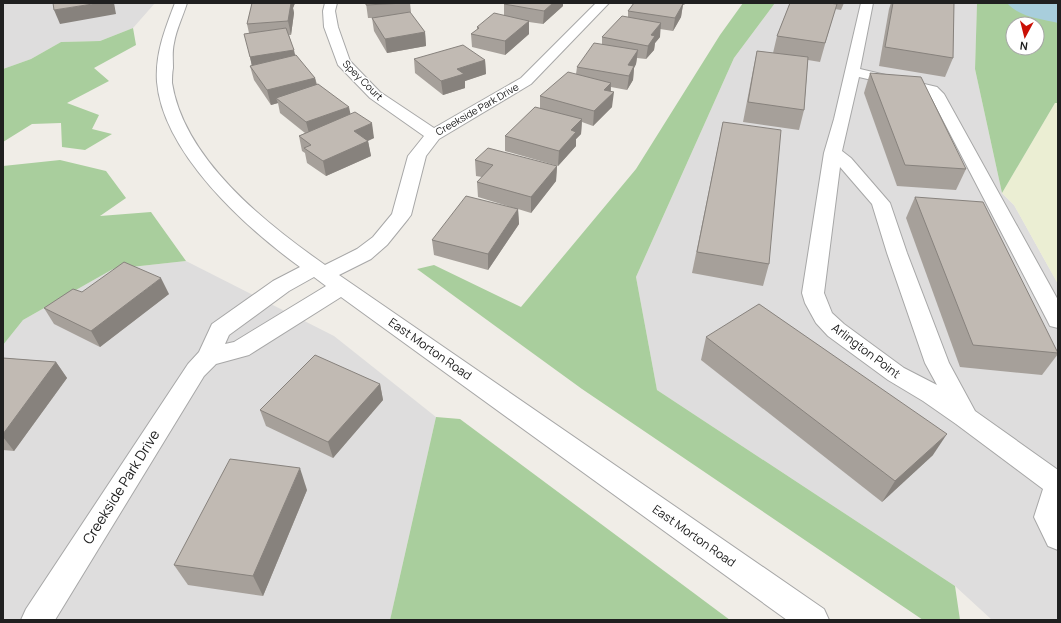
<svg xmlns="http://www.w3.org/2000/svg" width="1061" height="623" font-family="Manrope,sans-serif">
	<rect width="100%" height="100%" fill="#f0ede7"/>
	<g fill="#dedddd">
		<polygon points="3,3 155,3 133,28 100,41 61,42 31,59 3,69"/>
		<polygon points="775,3 977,3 975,69 1002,193 1014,205 1058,284 1058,620 992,620 955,586 657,390 636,277 734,58"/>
		<polygon points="186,261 334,336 436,417 390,620 3,620 3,345 23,320 113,269"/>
	</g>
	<polygon fill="#ebeed3" points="1055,103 1058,103 1058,284 1014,205 1002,193"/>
	<g fill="#a9ce9d" fill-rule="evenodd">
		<polygon points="743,3 775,3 734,58 636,277 657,390 955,586 960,620 923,620 582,389 417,269 434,265 521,307 636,169 720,35"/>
		<path d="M977 3H1058V103H1055L1002 193 975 69ZM1013 24H1037V48H1013Z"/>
		<polygon points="133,28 136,45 94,68 109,81 67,103 99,115 92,129 112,134 85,150 62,147 61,123 32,124 3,142 3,69 31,59 61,42 100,41"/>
		<polygon points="60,160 106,171 126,198 100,216 151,212 186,261 113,269 23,320 3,345 3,166"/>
		<polygon points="436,417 460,419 730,620 390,620"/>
	</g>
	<path fill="#a8cedc" d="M1007 3H1058V23C1041 19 1019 17 1007 3Z"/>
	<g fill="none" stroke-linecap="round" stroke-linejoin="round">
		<defs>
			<g id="minor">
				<path d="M175 3H187C183 16 176 30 174 43 172 51 173 60 173 68 172 73 172 78 172 83 184 159 265 223 325 265L357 249 373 237 392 214 408 156 424 136 370 98 338 65 324 27 323 11 325 3H337L335 11 338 27 350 61 380 92 434 128 521 78 596 3H609L531 84 439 139 426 156 411 215 408 219 387 245 371 259 339 275 824 609 829 620H787L341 297 249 355 216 364 204 376 55 620H21L26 609 188 364 199 352 212 324 273 281 300 267C245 227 163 153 157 82 155 54 165 29 175 3ZM314 277 326 286 234 342 225 344 229 335 289 291Z"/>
				<path d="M861 3H873L860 69 937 87 944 94 1058 300V328L1050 326 1047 320 932 99 927 93 859 77 842 151 851 158 890 203 907 253 949 363 975 411 1058 470V550L1048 546 1034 517 1043 489 956 424 923 401 888 380 828 336 816 323 805 303 802 293 824 153 834 119ZM840 167 872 204 887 253 925 363 937 385 904 368 844 324 832 313 824 293Z"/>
			</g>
		</defs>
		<use href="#minor" stroke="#a7a7a7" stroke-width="2"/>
		<use href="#minor" fill="#fff" fill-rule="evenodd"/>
	</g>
	<g fill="#a6a09a">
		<polygon points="244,3 295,3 293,8 294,13 291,35 289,35 295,56 315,78 317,84 350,114 374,138 368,141 371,156 326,176 307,163 305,153 302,151 299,136 305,133 280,113 278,103 271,105 254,80 250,66 252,66 250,57 249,33 247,24 252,4 244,4"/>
		<polygon points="366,3 410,3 411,12 408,12 425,32 426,46 387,53 374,31 372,18 375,18 368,18"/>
		<polygon points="505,3 563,3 563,6 543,24 529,22 529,34 505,55 472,47 471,34 477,30 477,27 504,15 504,4"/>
		<polygon points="634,3 686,3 684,5 683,5 681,17 673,31 660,29 660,37 655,43 654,50 646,59 637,58 636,64 634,68 633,80 627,90 611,87 611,92 612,107 593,126 582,122 581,134 576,139 576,146 558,166 505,151 505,136 540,108 540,96 576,74 577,67 602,44 602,37 628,17 628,11"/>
		<polygon points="790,3 844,3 841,10 835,9 820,62 808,60 804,110 799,130 743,122 753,70 757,51 773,53 777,36"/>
		<polygon points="891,3 954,3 953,58 945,77 879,66 889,9"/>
		<polygon points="414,59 485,60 486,74 465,81 465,88 443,95 415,73"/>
		<polygon points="870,73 966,169 956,190 897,186 864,93"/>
		<polygon points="723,122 769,264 763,286 692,273"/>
		<polygon points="475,160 557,166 556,181 531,213 518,209 519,224 488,270 434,255 432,240 514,208 478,197 477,182 482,177 476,176"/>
		<polygon points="915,197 1058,354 1042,375 960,367 906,218"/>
		<polygon points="82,292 169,294 100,347 54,324 44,308"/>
		<polygon points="706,337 933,455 882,502 701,360"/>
		<polygon points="3,358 56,362 67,378 14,451 3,450"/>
		<polygon points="380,384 383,400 333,458 266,426 260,410"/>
		<polygon points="307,490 263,596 188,585 174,565"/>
	</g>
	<g fill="#87827d">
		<polygon points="99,3 114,3 116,14 60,24 54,10"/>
		<polygon points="291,3 295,3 293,8 294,13 291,35 288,21"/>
		<polygon points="553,3 563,3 563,6 543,24 544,11"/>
		<polygon points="681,3 683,3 683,4 681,17 673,31 675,18"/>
		<polygon points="529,21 529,34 505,55 505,41"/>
		<polygon points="661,23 660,37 655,43 654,50 646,59 648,46 651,35"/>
		<polygon points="425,32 426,46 387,53 385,39"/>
		<polygon points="294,50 297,64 253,71 250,57"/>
		<polygon points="638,50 636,64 634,68 633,80 627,90 629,76 628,65"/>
		<polygon points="485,60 486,74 465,81 465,88 443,95 441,81 457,69"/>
		<polygon points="315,78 318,93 276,98 278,103 271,105 267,90"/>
		<polygon points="611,83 610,96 614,92 612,107 593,126 594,111 604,90"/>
		<polygon points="349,107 352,121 310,137 306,122"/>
		<polygon points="582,119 581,134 576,139 576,146 558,166 559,151 571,130"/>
		<polygon points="372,123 374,138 356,146 354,131"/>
		<polygon points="368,141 371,156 326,176 323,161"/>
		<polygon points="557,166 556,181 531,213 531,197"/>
		<polygon points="518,209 519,224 488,270 488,254"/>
		<polygon points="161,278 169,294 100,347 91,331"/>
		<polygon points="56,362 67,378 14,451 3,437 3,434"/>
		<polygon points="380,384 383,400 333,458 328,442"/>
		<polygon points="947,434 933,455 882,502 895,481"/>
		<polygon points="300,468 307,490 263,596 253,576"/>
	</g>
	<g fill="#c1bab3" stroke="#87827d">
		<polygon points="53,3 99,3 54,10"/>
		<polygon points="252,3 291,3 288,21 247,24"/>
		<polygon points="366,3 405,3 366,5"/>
		<polygon points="505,3 553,3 544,11 504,4"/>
		<polygon points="634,3 681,3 683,4 675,18 628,11"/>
		<polygon points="790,3 828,3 837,4 825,43 777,36"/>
		<polygon points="893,3 954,3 953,58 885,47"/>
		<polygon points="410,12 425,32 385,39 372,18"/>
		<polygon points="494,13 529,21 505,41 471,34 479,28 477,27"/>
		<polygon points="622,16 661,23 651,35 655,36 648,46 602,37"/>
		<polygon points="286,28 294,50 250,57 244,34"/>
		<polygon points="594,43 638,50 628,65 634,66 629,76 577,67"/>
		<polygon points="463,45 485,60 457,69 464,74 441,81 414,59"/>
		<polygon points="757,51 808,57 804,110 748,102"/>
		<polygon points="296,55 315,78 267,90 250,66"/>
		<polygon points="568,72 611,83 604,90 614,92 594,111 540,96"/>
		<polygon points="870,73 921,77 966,169 905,165"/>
		<polygon points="318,84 349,107 306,122 276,98"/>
		<polygon points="535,107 582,119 571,130 576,132 559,151 505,136"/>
		<polygon points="355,112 372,123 354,131 368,141 323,161 304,148 311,145 299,136"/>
		<polygon points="723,122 781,130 769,264 697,252"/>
		<polygon points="488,148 557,166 531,197 477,182 493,165 475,160"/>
		<polygon points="466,196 518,209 488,254 432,240"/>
		<polygon points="915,197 983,202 1058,353 973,345"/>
		<polygon points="124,262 161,278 91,331 44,308 73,289 82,292"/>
		<polygon points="759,304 947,434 895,481 706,337"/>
		<polygon points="315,355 380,384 328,442 260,410"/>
		<polygon points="3,358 56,362 3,434"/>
		<polygon points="230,459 300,468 253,576 174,565"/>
	</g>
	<g text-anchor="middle" stroke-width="3" stroke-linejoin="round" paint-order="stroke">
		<g font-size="10" fill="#202020" stroke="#fff">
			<text transform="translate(363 80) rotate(45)" y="4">Spey Court</text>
			<text transform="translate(477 109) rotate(-30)" y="4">Creekside Park Drive</text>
		</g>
		<g font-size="12" fill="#202020" stroke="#fff">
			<text transform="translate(430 349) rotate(35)" y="4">East Morton Road</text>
			<text transform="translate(866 351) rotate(37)" y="4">Arlington Point</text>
			<text transform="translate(694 536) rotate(35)" y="4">East Morton Road</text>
		</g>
		<g font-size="14" fill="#202020" stroke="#fff">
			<text transform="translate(121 487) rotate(-58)" y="5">Creekside Park Drive</text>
		</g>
	</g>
	<rect width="1061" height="623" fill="none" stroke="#202020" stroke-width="8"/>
	<g transform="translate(1025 36) rotate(187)"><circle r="19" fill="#ffffff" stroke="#a6a6a6"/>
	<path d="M0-3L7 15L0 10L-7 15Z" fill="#ca1006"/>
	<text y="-6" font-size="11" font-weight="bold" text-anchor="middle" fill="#202020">N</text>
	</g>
</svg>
